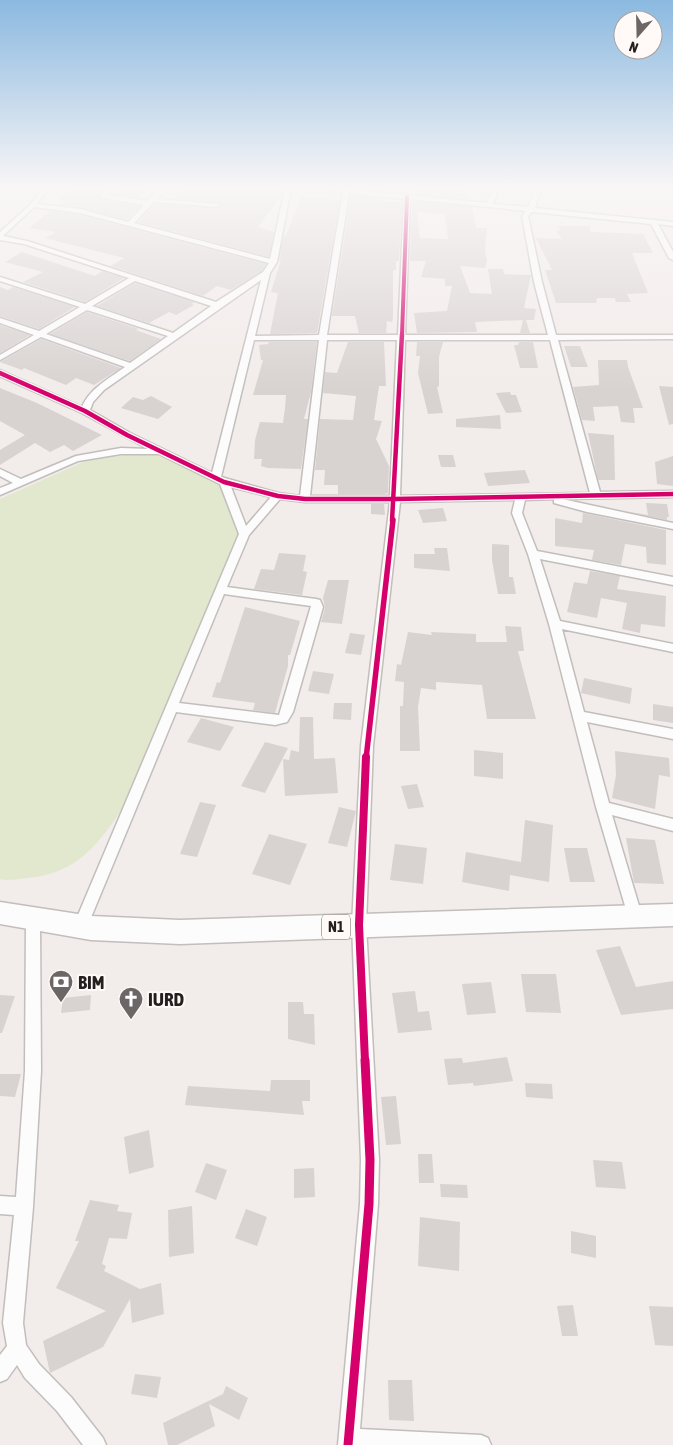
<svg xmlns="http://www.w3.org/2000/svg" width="673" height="1445" font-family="'Asap Condensed',sans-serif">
	<rect width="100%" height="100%" fill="#f2ecea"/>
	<path fill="#e1e8cd" d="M138 454 161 456 220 484 240 534 126 803C100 842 78 874 27 878 18 879 8 881 0 879V499L90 459Z"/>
	<g fill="#d8d3d1" fill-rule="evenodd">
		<polygon points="72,188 102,190 99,195 103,200 140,206 127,220 80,207 59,205 63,201 59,200"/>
		<polygon points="118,188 144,190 139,198 111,194"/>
		<polygon points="179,188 261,188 283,190 281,196 258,227 274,232 269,257 138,222 155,204 217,209 221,205 219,202 174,198 179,194"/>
		<polygon points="440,188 467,188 470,199 412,194 413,189 435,191"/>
		<polygon points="351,195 379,198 379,201 402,202 399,261 396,261 396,270 393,270 393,318 392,322 387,321 386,333 359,333 355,316 332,316"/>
		<polygon points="301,197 340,200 317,333 270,334 278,293 271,292 281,260 279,261 284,235 286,236"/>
		<path d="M412 201 472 207 476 228H487L485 251 487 261 485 268 460 266 470 293 492 294 488 269H503L504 274 531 275 524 308 536 309 534 320H526L530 333H520L523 320 475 322 477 332 417 333 414 313 447 311 452 286H445V279L421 277 426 261H410ZM417 212 445 214 448 239 420 238Z"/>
		<polygon points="50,211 80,215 266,264 262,271 231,290 217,286 203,296 111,266 124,258 45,238 56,232 29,228"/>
		<polygon points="557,226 589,226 591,232 643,234 653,253 632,253 648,293 627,294 631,302 616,302 615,298 597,298 596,303 556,303 545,270 552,270 536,238 562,239 556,231 561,230"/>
		<polygon points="22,252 95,276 102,271 124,278 85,302 23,282 43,272 5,262"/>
		<polygon points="135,283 194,302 192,304 194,305 176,315 169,312 149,323 97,306"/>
		<polygon points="0,287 8,290 13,287 75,307 39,329 0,316"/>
		<polygon points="87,312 139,329 136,330 161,339 130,361 50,334"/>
		<polygon points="0,325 30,335 0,353"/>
		<polygon points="41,339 121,368 94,385 76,378 66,385 24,368 22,370 0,362"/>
		<polygon points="269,342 317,342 311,392 304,419 308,419 301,469 268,468 261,466 262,459 254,459 255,440 260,422 283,423 285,408 286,395 253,395 263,360 261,360 259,345 268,344"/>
		<polygon points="348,342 384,342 386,386 379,386 374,420 382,421 376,439 389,466 388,493 384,494 338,494 338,485 324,485 325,470 315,470 320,419 353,420 356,396 323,393 325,372 337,373"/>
		<polygon points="417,342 443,342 439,357 439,386 437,387 443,413 428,414 418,373 420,356 416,356"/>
		<polygon points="519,342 533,342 538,368 520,368 514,345 518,345"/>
		<polygon points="564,346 580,346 588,367 571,367"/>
		<polygon points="598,360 627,360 628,367 643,408 633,408 635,423 621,422 618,406 593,407 595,421 582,420 573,387 599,385"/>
		<polygon points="659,386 673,387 673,424 669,425"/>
		<polygon points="0,388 37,403 102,435 73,451 64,445 50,452 35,443 0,465 0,450 25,435 0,421"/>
		<polygon points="510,392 511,395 516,395 522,412 506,413 496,393"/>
		<polygon points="151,396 172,407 158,419 121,408 133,397 143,400"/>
		<polygon points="500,415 501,429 456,427 456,419"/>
		<polygon points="588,433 614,435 615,480 598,480"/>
		<polygon points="438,455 453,455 456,467 441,467"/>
		<polygon points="673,456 673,486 657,484 655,462"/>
		<polygon points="525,470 530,483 488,486 484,473"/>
		<polygon points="646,503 667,504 669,517 667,517 667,520 624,511 648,515"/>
		<polygon points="371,504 384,504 385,515 371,514"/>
		<polygon points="443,508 447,521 423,523 418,510"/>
		<polygon points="583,513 666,530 666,565 647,563 646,547 625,544 621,565 592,560 594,550 555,546 555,518 582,523"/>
		<polygon points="492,544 509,545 509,577 513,577 516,594 498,594 492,560"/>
		<polygon points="434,548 447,548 450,571 414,568 414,554 435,554"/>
		<polygon points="279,553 306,555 303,571 307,572 302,595 254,589 261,569 274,570"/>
		<polygon points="590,571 620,576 617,589 666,596 665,627 641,624 640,633 622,629 627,603 601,598 597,618 567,612 574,582 587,584"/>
		<polygon points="328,580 349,580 342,624 321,622 325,608 323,598"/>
		<polygon points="245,607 300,621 290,655 288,655 288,666 275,713 253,710 255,703 212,697 217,682 220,683"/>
		<polygon points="505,626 521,627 524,651 518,651 536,719 487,719 482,685 436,682 436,690 421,688 418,707 420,751 400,751 400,706 403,706 404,682 395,681 397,664 401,665 408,632 432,635 431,632 476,634 476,642 507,642"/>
		<polygon points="350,633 365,635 361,655 345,653"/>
		<polygon points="313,671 334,674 329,694 308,691"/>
		<polygon points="584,678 632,688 630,704 581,693"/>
		<polygon points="334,703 352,703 351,720 333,719"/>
		<polygon points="653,704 673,707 673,723 653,720"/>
		<polygon points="300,717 313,717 314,759 335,758 338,793 285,796 283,759 289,760 291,750 299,752"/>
		<polygon points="201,718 234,727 220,751 187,742"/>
		<polygon points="265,742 288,748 265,793 241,786"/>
		<polygon points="474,750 503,753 503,779 474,776"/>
		<polygon points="615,751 669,758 670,777 659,775 655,809 612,798 616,775"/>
		<polygon points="417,784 424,807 408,809 401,786"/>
		<polygon points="200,802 216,805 197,857 180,854"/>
		<polygon points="339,807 356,811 347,847 328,843"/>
		<polygon points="525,820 553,825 549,882 510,875 509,891 462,882 466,852 521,862"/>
		<polygon points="269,834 307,844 290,885 252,874"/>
		<polygon points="626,838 655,840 664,884 634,883"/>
		<polygon points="395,844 427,848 423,884 390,880"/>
		<polygon points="564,848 587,848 595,882 570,882"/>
		<polygon points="620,946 636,987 673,981 673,1009 621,1015 596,950"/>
		<polygon points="521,974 556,974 561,1013 526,1012"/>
		<polygon points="491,982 496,1013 467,1015 462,984"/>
		<polygon points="415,991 418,1012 429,1011 432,1030 398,1033 392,993"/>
		<polygon points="0,995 15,996 2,1033 0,1033"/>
		<polygon points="91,995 90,1010 61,1013 63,998"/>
		<polygon points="288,1002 303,1002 304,1014 314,1014 315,1045 288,1039"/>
		<polygon points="507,1057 513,1081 474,1086 473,1083 448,1085 444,1059 462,1058 463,1063"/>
		<polygon points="0,1074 21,1074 15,1097 0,1096"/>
		<polygon points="271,1080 310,1080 310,1101 302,1101 304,1115 185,1105 188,1086 270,1091"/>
		<polygon points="525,1083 552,1084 553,1099 526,1097"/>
		<polygon points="396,1096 401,1144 386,1145 381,1097"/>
		<polygon points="149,1130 154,1167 129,1174 124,1137"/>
		<polygon points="418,1154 432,1154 434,1183 419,1183"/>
		<polygon points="593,1160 622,1162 626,1189 596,1187"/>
		<polygon points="206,1163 227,1170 216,1200 195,1192"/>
		<polygon points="314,1168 315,1197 294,1198 294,1169"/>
		<polygon points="440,1184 467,1185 468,1198 441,1197"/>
		<polygon points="90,1200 119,1205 117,1211 132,1213 127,1239 109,1238 102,1264 106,1266 104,1271 140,1289 161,1283 164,1314 132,1323 130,1299 103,1347 50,1373 43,1341 106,1311 56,1288 79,1241 75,1241"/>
		<polygon points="192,1206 194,1253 169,1257 168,1210"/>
		<polygon points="246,1209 267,1217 257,1246 235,1238"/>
		<polygon points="420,1217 460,1222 459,1271 418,1266"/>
		<polygon points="571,1231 596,1236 596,1258 571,1253"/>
		<polygon points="573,1305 578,1336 562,1336 557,1306"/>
		<polygon points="649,1306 673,1307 673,1346 655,1345"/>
		<polygon points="135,1374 161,1377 157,1398 131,1394"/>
		<polygon points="388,1380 412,1380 414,1421 389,1420"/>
		<polygon points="226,1386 248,1398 239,1420 209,1404 215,1426 177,1445 168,1445 163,1423 223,1394"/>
	</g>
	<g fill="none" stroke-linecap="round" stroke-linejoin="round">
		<defs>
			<g id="minor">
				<path d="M43 188H49L37 204 80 209 128 222 144 205 103 198 101 195 107 188H113L107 195 148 201V199L161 188H167L157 199 219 204 217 207 154 202 134 223 270 259 285 188H291L277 262 270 273 255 336 319 335 343 192 314 188H334L487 203 491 192 484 188H492L498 191 493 204 528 207 535 188H541L535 208 673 222V226L658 224 673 252V260L669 258 651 224 532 212 528 216 542 282 556 335H673V339L558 340 600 492 673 491V497L562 499 673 523V529L587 512 554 503V499L525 500 522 513 537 551 673 577V585L540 559 560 621 673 644V652L562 629 584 712 673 729V739L587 722 609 803 673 819V831L612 815 642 916 640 921 635 923 630 921 628 916 596 807 549 624 528 554 512 513 515 500 400 502 373 746 366 925 379 1160 378 1204 360 1429 481 1435 488 1438 491 1445H338L360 1204 361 1160 352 925 361 746 390 502H305L280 499 249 535 227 587 316 599 320 600 323 607 293 712 287 722 275 725 176 712 85 932 80 934 75 932 73 927 239 534 220 484 159 454H121L78 461 0 495V488L13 483 0 476V469L21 479 76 456 121 448 148 449 82 413 0 376V370L82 407C90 388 110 378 125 367L41 337 0 360V355L34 335 0 323V318L39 331 80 307 0 281V277L85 304 129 278 24 244 0 240V232L31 204ZM349 193 404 199 398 335H327ZM410 199 526 211 522 216 534 282 548 335H405ZM34 207 80 213 269 263 263 272 216 302 27 241 3 236ZM261 280 212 473 130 433 90 410 93 402 104 390ZM135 281 211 306 173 333 92 306ZM87 310 168 336 130 363 46 334ZM254 340H319L300 496 278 493 221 477ZM327 340H397L390 496H310ZM405 340H550L590 493 400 496ZM231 487 271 497 246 526ZM224 594 311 606 279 715 179 703Z"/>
				<polygon points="33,914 38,916 40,921 41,1071 33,1207 23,1323 26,1345 39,1364 71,1397 103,1438 106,1445 83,1445 57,1411 25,1378 17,1365 7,1379 0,1382 0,1355 7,1346 3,1323 14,1215 0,1214 0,1196 16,1197 25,1071 26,921 28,916"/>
			</g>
			<polygon id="trunk" points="0,902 91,916 180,920 673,904 673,926 180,944 91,940 0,924"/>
		</defs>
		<use href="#minor" stroke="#c2bebc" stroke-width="3"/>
		<use href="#trunk" stroke="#c2bebc" stroke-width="3"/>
		<use href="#minor" fill="#fdfcfc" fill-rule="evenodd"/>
		<use href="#trunk" fill="#fdfcfc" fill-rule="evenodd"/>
		<defs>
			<polyline id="cycleway-far4" points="402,335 407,197"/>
			<g id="cycleway-far3">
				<polyline points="0,373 85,411 127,435 224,482 278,496 305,499 395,499 673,494"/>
				<polyline points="392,521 402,334"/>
			</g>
			<polyline id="cycleway-far2" points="366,759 393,520"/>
			<polyline id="cycleway-far1" points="365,1061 359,925 366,757"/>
			<polyline id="cycleway" points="348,1445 369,1204 370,1160 365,1060"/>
		</defs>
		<use href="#cycleway-far4" stroke="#fffaf8" stroke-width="5.5"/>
		<use href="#cycleway-far3" stroke="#fffaf8" stroke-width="7"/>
		<use href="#cycleway-far2" stroke="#fffaf8" stroke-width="9"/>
		<use href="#cycleway-far1" stroke="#fffaf8" stroke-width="11"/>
		<use href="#cycleway" stroke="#fffaf8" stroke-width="12"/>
		<use href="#cycleway-far4" stroke="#d6006c" stroke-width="4"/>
		<use href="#cycleway-far3" stroke="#d6006c" stroke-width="4.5"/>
		<use href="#cycleway-far2" stroke="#d6006c" stroke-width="5.5"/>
		<use href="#cycleway-far1" stroke="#d6006c" stroke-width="8"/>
		<use href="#cycleway" stroke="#d6006c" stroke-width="9"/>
	</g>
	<linearGradient id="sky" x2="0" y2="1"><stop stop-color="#8bb9e0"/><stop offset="0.48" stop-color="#f9f6f6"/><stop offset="1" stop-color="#f9f6f6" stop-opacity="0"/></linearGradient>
	<rect width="673" height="390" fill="url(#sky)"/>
	<defs>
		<symbol id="bank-pin" viewBox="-11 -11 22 30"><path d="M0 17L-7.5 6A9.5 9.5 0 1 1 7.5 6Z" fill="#6c6766" stroke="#fffaf8"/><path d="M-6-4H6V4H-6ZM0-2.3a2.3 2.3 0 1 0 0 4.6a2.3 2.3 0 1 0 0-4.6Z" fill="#fff"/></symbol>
		<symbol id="church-pin" viewBox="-11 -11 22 30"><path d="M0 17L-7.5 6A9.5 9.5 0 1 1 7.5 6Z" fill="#6c6766" stroke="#fffaf8"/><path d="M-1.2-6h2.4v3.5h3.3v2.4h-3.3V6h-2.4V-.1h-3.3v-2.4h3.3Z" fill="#fff"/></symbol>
	</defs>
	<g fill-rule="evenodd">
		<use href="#bank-pin" x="47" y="968" width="28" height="38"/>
		<use href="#church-pin" x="117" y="985" width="28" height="38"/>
	</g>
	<g text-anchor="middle" stroke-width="4" stroke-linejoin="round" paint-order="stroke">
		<rect fill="#fffaf8" stroke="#666160" stroke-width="1" x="322" y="914.5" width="28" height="25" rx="4"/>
		<g font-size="15" font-weight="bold" fill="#24201f">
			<text x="336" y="932">N1</text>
		</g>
		<g font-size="19" font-weight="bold" fill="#24201f" stroke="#fffaf8" text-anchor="start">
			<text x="78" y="989">BIM</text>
			<text x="148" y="1006">IURD</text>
		</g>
	</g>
	<g transform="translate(638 35) rotate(200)"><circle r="24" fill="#fffaf8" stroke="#a7a3a1"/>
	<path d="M0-4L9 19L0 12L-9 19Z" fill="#6c6766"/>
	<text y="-8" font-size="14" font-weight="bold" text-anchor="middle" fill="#24201f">N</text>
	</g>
</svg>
